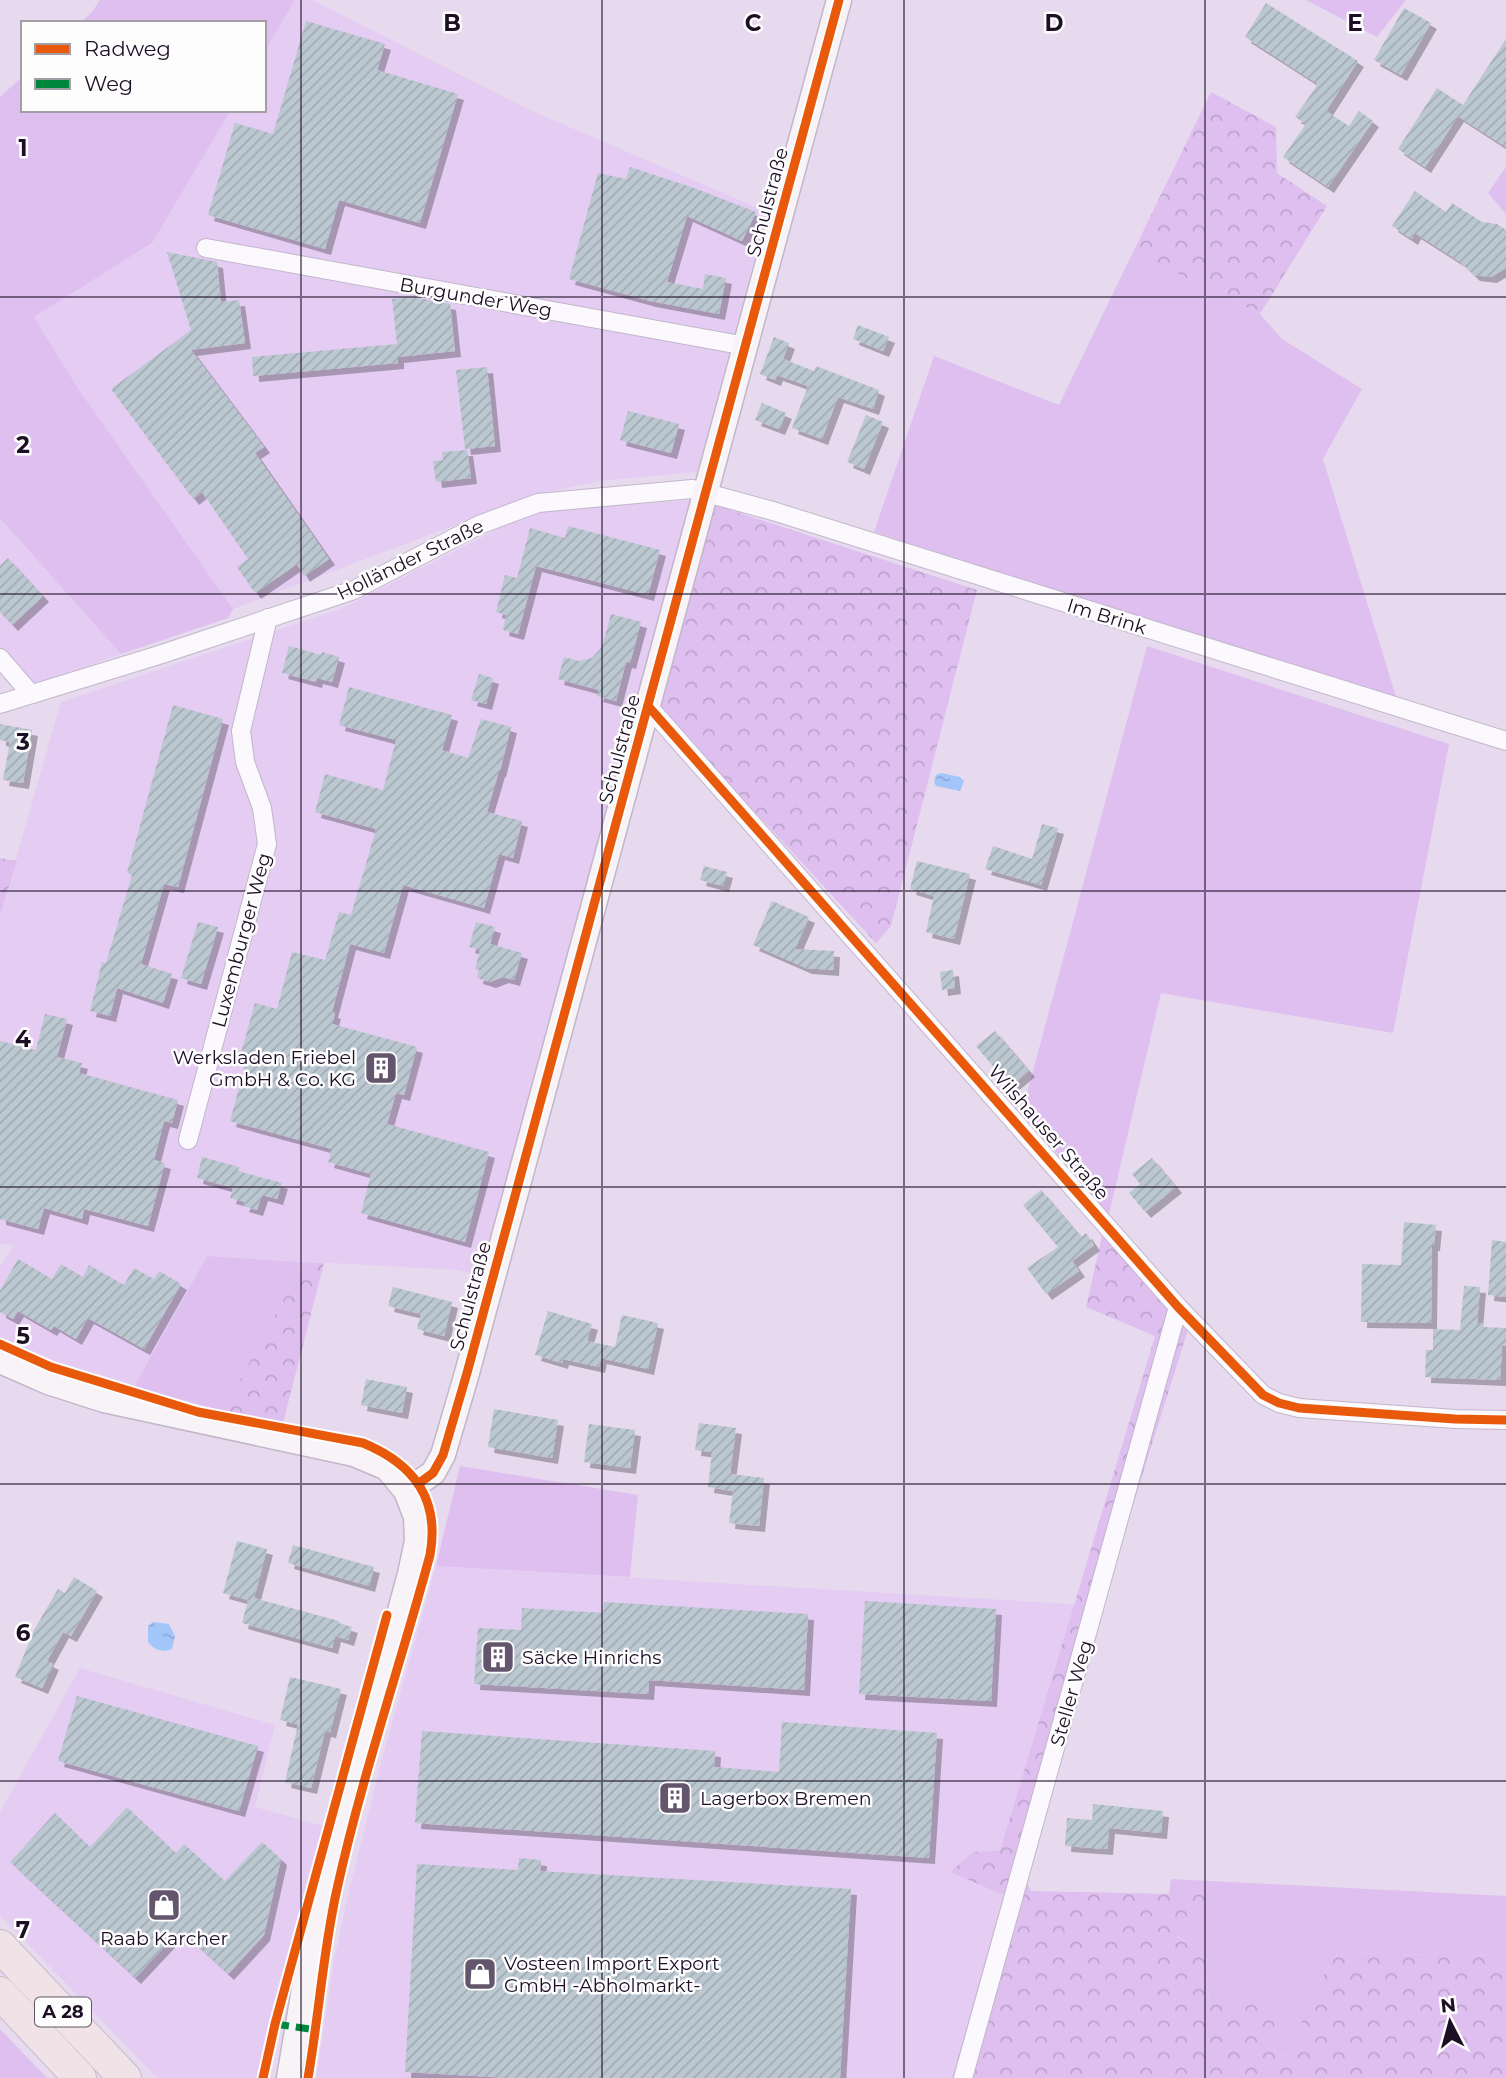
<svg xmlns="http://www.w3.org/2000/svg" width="1506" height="2078" font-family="Montserrat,sans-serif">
	<defs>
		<pattern id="forest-crowns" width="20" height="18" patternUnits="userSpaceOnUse" patternTransform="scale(1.75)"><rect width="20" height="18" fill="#debff0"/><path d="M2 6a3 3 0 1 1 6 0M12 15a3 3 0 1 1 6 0" fill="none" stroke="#bea3ce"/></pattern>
		<pattern id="water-ripples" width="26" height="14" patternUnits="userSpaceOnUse" patternTransform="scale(1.75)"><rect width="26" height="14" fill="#a2c6fa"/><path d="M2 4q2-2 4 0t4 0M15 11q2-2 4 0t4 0" fill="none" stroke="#8ba9d6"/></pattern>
		<pattern id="building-hatch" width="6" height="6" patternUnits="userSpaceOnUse" patternTransform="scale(1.75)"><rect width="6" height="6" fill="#bcc8d1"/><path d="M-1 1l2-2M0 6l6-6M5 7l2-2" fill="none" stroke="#a1abb3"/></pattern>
		<filter id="shadow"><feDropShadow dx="6" dy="6" stdDeviation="0" flood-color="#0004"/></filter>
	</defs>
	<rect width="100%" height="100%" fill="#e7daef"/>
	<g fill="#e4ccf3">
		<polygon points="295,0 312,0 530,110 767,212 697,472 599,481 535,495 233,609 79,390 34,317 152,243 231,110 264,110 264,53"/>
		<polygon points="696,500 485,1276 457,1270 207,1256 134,1387 50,1364 0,1340 0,1267 14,1245 0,1244 0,915 61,702 341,609 533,511"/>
		<polygon points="0,518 121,654 35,685 0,647"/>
		<polygon points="436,1566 1087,1605 952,2078 316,2078 334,1961 346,1904 379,1770"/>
		<polygon points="80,1668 275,1725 255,1807 323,1826 258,2078 157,2078 0,1915 0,1812"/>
	</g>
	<g fill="#debff0">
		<polygon points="100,0 295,0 264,53 264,23 80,23 92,12"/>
		<polygon points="1306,0 1406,0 1377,37"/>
		<polygon points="23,76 23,110 231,110 152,243 34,317 79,390 233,609 228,618 121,654 0,518 0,97"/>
		<polygon points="1506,167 1506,214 1488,193"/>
		<polygon points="1133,252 1260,314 1282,339 1362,389 1323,459 1397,700 874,532 934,356 1059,405"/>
		<polygon points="1147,646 1449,744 1393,1033 1161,993 1109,1214 1022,1112"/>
		<polygon points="207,1256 304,1262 223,1411 134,1387"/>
		<polygon points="460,1466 638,1495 630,1577 436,1566"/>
		<polygon points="1171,1879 1506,1896 1506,1956 1338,1953 1303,2007 1298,2056 1275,2055 1209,2001 1206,1954 1176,1935 1219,1896 1169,1894"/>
		<polygon points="0,2029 47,2078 0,2078"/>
	</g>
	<g fill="url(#forest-crowns)">
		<polygon points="1211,92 1276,127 1277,173 1327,206 1260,314 1133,252"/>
		<polygon points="712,504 977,590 891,926 876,943 660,709"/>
		<polygon points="0,858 17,861 0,915"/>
		<polygon points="1102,1236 1189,1327 1019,1867 1031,1891 1220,1895 1176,1936 1206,1953 1209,2001 1274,2003 1275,2055 1298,2056 1303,2007 1338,1953 1506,1956 1506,2078 952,2078 1004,1895 950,1872 973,1852 1000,1851 1155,1336 1086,1307"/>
		<polygon points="304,1262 324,1263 283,1423 223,1411"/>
	</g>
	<g fill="url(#water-ripples)">
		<polygon points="941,773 960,777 964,781 960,791 936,786 934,782 936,775"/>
		<path d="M153 1622 169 1624 175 1636 172 1649C163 1653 154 1650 148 1642V1626Z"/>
	</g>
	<g fill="url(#building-hatch)" filter="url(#shadow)">
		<polygon points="1266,3 1358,61 1326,111 1349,126 1359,111 1373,121 1328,187 1283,157 1306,124 1295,117 1318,84 1245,37"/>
		<polygon points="1404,8 1431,23 1401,75 1374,60"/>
		<polygon points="306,21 385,44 377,70 458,94 420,223 339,200 325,249 208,215 235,123 273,134"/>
		<polygon points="1506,39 1506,147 1458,116 1425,167 1398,149 1437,88 1463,105"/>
		<polygon points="630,167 694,188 756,212 742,241 687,216 667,282 703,289 705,274 726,278 719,314 650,301 569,279 598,173 626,179"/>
		<polygon points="1415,191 1446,212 1452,203 1482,222 1497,224 1506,230 1506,268 1491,277 1474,275 1459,261 1415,233 1412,239 1392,226"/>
		<polygon points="167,252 217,262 221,302 239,300 245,343 191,350 264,447 255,453 329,559 304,576 297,564 255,593 237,567 248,559 202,492 193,499 111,389 191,330"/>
		<polygon points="413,297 450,304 455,351 398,357 398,363 253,376 252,357 397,344 392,299"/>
		<polygon points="858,325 889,337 883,351 853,339"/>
		<polygon points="774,337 789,343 783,359 814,371 816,366 879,390 873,409 838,397 822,439 792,428 808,386 777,375 775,380 760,374"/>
		<polygon points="487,367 495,446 465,449 456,370"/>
		<polygon points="762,403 786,413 779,429 755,420"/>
		<polygon points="628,411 679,424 671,453 620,440"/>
		<polygon points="866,415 883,422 864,469 847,462"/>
		<polygon points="467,450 471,478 436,482 433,461 443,460 442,452"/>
		<polygon points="568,526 660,550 648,595 536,566 518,634 503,630 506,615 496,612 505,575 517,578 530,528 565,538"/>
		<polygon points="8,558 43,596 12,625 0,612 0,566"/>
		<polygon points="611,614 641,622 630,663 626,662 616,701 597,696 599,690 558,679 564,657 579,661 592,658 602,647"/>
		<polygon points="289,646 321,655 322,652 339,657 332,682 317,678 316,682 282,673"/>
		<polygon points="479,674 493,678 486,704 471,700"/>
		<polygon points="349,687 452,715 442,750 468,758 481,719 511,727 500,771 499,771 487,812 522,821 513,858 499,854 484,908 403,885 384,953 350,944 332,1012 335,1013 332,1024 417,1047 404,1095 396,1093 387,1124 489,1152 465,1242 361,1213 371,1174 328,1162 332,1149 230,1121 246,1062 239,1060 255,1003 277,1009 292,952 325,960 339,912 351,915 376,829 315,812 325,774 383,790 396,740 339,725"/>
		<polygon points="173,705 223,719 178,887 164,884 141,964 172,974 163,1003 117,988 110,1016 90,1011 102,962 106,963 132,875 127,873"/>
		<polygon points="0,724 32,730 23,783 3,780 10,742 0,740"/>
		<polygon points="1042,824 1058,828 1041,885 985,869 993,846 1032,859"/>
		<polygon points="917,861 970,874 954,939 926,932 934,896 910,889"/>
		<polygon points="704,866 727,872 723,886 700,880"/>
		<polygon points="772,901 809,917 795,949 834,951 833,970 806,968 753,945"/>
		<polygon points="198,922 218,927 201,984 181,978"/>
		<polygon points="476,922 495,927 490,944 522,953 514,980 503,977 490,982 477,978 479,970 475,969 480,950 469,947"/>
		<polygon points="953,970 955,988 942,990 940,972"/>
		<polygon points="45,1014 67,1019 57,1057 82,1063 79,1073 178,1100 172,1123 164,1121 154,1160 165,1163 148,1226 84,1209 82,1219 44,1208 38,1229 0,1219 0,1041 36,1050"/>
		<polygon points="995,1031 1029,1071 1010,1087 976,1046"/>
		<polygon points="202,1157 239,1167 238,1171 282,1183 277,1199 262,1195 257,1210 243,1206 245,1202 230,1198 233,1188 197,1178"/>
		<polygon points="1152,1158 1176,1187 1145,1212 1129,1193 1140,1184 1132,1174"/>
		<polygon points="1041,1190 1081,1237 1086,1233 1094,1245 1072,1261 1079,1271 1046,1294 1027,1268 1058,1247 1023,1205"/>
		<polygon points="1404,1222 1436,1225 1434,1245 1432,1245 1431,1323 1361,1322 1362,1264 1401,1265"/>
		<polygon points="1492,1240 1506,1242 1506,1297 1488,1295"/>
		<polygon points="18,1259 52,1279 61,1264 83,1277 89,1265 124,1285 134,1268 154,1279 159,1271 181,1284 144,1349 88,1318 76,1339 54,1326 51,1330 18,1311 13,1319 0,1312 0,1291"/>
		<polygon points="1464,1286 1480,1287 1477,1323 1483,1323 1483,1327 1506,1328 1506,1346 1502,1346 1500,1380 1425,1377 1426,1350 1433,1350 1433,1329 1460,1330"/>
		<polygon points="393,1287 452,1302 444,1336 417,1329 421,1314 388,1306"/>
		<polygon points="548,1311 592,1324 587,1341 615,1347 622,1315 658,1323 648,1369 601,1358 599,1367 563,1359 562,1363 535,1355"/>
		<polygon points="366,1379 407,1387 402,1413 361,1405"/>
		<polygon points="494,1409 558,1420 552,1458 488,1447"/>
		<polygon points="699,1423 736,1428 730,1474 764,1478 759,1526 729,1523 733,1491 708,1487 712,1452 695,1450"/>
		<polygon points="589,1424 635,1430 630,1468 584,1462"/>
		<polygon points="237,1541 267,1549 254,1598 339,1621 339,1623 352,1627 348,1640 335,1636 332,1648 242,1623 248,1600 223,1593"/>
		<polygon points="293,1545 374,1567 369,1586 288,1563"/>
		<polygon points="74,1577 97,1591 71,1636 63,1632 47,1661 53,1664 42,1688 15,1677 34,1630 58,1589 65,1593"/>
		<polygon points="865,1601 996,1609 991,1701 859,1694"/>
		<polygon points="604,1602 808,1614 804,1690 649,1680 648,1694 474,1684 478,1628 521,1630 522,1608 603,1613"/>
		<polygon points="290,1677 341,1689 330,1732 325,1731 311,1788 285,1782 298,1724 280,1720"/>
		<polygon points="77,1696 258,1746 239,1811 58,1761"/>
		<polygon points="782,1722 937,1733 929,1858 415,1823 422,1731 715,1751 714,1767 779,1772"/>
		<polygon points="1093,1804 1163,1811 1161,1833 1109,1828 1107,1849 1065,1846 1067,1818 1092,1820"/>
		<polygon points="127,1807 176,1853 184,1844 225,1881 262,1842 281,1859 264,1935 228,1974 180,1930 135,1978 10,1862 55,1813 90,1847"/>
		<polygon points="519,1858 541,1860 540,1871 851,1889 840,2078 510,2078 405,2072 417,1864 518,1870"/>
	</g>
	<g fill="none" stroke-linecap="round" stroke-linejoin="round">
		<defs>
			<g id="street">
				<polyline points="206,248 746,346"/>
				<polyline points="0,658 31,694"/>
				<polyline points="0,704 159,655 354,590 479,525 538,503 692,489 773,511 1506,741"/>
				<polyline points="648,706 1178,1307 1263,1395 1279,1403 1299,1408 1455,1419 1506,1420"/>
				<polyline points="188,1140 267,844 262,808 245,762 241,731 268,618"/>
				<polyline points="963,2078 1178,1307"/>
			</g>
			<g id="secondary">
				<polyline points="0,1361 48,1382 104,1400 354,1454 387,1468 406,1491 416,1517 417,1541 410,1574 315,1924 289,2078"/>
				<polyline points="406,1491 433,1473 443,1455 467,1373 839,0"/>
			</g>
			<g id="highway">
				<polyline points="0,1946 125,2078"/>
				<polyline points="0,1993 80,2078"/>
			</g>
		</defs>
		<use href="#street" stroke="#c2b6ca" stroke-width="20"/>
		<use href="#secondary" stroke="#c2b6ca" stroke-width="27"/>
		<use href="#highway" stroke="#c4bdc9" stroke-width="34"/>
		<use href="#street" stroke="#fbf9fd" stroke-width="18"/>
		<use href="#secondary" stroke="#f8f3f6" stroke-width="24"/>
		<use href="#highway" stroke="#f0e2e6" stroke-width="32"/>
		<polyline stroke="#00873e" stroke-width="7" stroke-dasharray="14 7" stroke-linecap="butt" points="275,2024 316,2030"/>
		<defs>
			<g id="cycleway">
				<polyline points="648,706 1178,1307 1263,1395 1279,1403 1299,1408 1455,1419 1506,1420"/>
				<path d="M0 1344 51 1367 198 1412 363 1443C414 1464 440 1499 430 1555 400 1666 362 1776 337 1889 323 1951 319 2015 308 2078"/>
				<polyline points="418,1484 433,1473 443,1455 467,1373 839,0"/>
				<polyline points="263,2078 275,2024 387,1615"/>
			</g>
		</defs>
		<use href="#cycleway" stroke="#fdfdfd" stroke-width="13"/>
		<use href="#cycleway" stroke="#e8590c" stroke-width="9"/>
	</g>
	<path fill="none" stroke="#1c0e24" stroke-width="2" stroke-opacity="0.55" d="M301 0V2078M602 0V2078M904 0V2078M1205 0V2078M0 297H1506M0 594H1506M0 891H1506M0 1187H1506M0 1484H1506M0 1781H1506"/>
	<defs>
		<symbol id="building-square" viewBox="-11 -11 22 22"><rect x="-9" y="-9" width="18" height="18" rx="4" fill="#63556b" stroke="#fdfdfd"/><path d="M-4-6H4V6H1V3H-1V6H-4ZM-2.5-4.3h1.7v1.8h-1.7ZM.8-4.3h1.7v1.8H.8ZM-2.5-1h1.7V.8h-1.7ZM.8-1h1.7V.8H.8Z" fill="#fff"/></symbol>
		<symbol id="shop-square" viewBox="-11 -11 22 22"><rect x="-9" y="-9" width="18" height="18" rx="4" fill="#63556b" stroke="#fdfdfd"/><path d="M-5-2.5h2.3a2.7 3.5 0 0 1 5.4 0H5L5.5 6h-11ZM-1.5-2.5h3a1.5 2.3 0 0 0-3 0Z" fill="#fff"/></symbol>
	</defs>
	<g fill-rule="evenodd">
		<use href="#building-square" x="362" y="1049" width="38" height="38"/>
		<use href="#building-square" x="479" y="1638" width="38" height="38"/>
		<use href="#building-square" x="656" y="1779" width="38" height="38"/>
		<use href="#shop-square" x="145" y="1886" width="38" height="38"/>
		<use href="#shop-square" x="461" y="1955" width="38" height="38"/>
	</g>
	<g text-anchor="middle" stroke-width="5" stroke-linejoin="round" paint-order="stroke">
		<rect fill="#fdfdfd" stroke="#605665" stroke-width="2" x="35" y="1997.5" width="56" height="29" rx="5"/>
		<g font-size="18" font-weight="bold" fill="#1c0e24">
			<text x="63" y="2018">A 28</text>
		</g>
		<g font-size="19" fill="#1c0e24" stroke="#fdfdfd">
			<text transform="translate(767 202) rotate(-75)" y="7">Schulstraße</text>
			<text transform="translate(476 297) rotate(10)" y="7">Burgunder Weg</text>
			<text transform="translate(410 559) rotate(-26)" y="7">Holländer Straße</text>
			<text transform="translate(1107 616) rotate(17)" y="7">Im Brink</text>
			<text transform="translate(619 749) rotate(-75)" y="7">Schulstraße</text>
			<text transform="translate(241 940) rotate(-75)" y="7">Luxemburger Weg</text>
			<text transform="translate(1049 1132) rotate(49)" y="7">Wilshauser Straße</text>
			<text transform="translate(470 1296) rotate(-75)" y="7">Schulstraße</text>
			<text transform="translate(1071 1693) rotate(-74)" y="7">Steller Weg</text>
		</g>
		<g font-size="19" fill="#1c0e24" stroke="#fdfdfd" text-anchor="start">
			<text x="356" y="1064" text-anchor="end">Werksladen Friebel<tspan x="356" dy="22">GmbH &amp; Co. KG</tspan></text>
			<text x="522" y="1664">Säcke Hinrichs</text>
			<text x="700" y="1805">Lagerbox Bremen</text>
			<text x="164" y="1945" text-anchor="middle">Raab Karcher</text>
			<text x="504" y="1970">Vosteen Import Export<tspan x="504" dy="22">GmbH -Abholmarkt-</tspan></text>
		</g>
	</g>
	<g font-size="23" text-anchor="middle" font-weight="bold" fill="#1c0e24" stroke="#fdfdfd" stroke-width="5" stroke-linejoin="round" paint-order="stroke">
		<text x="452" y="31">B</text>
		<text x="753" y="31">C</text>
		<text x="1054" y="31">D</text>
		<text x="1355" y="31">E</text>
		<text x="23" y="156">1</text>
		<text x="23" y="453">2</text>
		<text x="23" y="750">3</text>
		<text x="23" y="1047">4</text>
		<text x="23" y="1344">5</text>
		<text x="23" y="1641">6</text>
		<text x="23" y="1938">7</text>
	</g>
	<rect x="21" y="21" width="245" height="91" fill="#fdfdfd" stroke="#a39da6" stroke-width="2"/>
	<rect x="35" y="44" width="35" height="10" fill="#e8590c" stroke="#a39da6" stroke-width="2"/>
	<text x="84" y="56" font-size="21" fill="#1c0e24">Radweg</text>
	<rect x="35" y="79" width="35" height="10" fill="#00873e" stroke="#a39da6" stroke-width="2"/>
	<text x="84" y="91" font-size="21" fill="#1c0e24">Weg</text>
	<g transform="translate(1450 2022) rotate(354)" stroke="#fdfdfd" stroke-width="5" paint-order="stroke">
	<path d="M0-5L12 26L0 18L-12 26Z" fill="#1c0e24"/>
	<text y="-10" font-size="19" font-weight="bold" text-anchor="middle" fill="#1c0e24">N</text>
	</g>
</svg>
